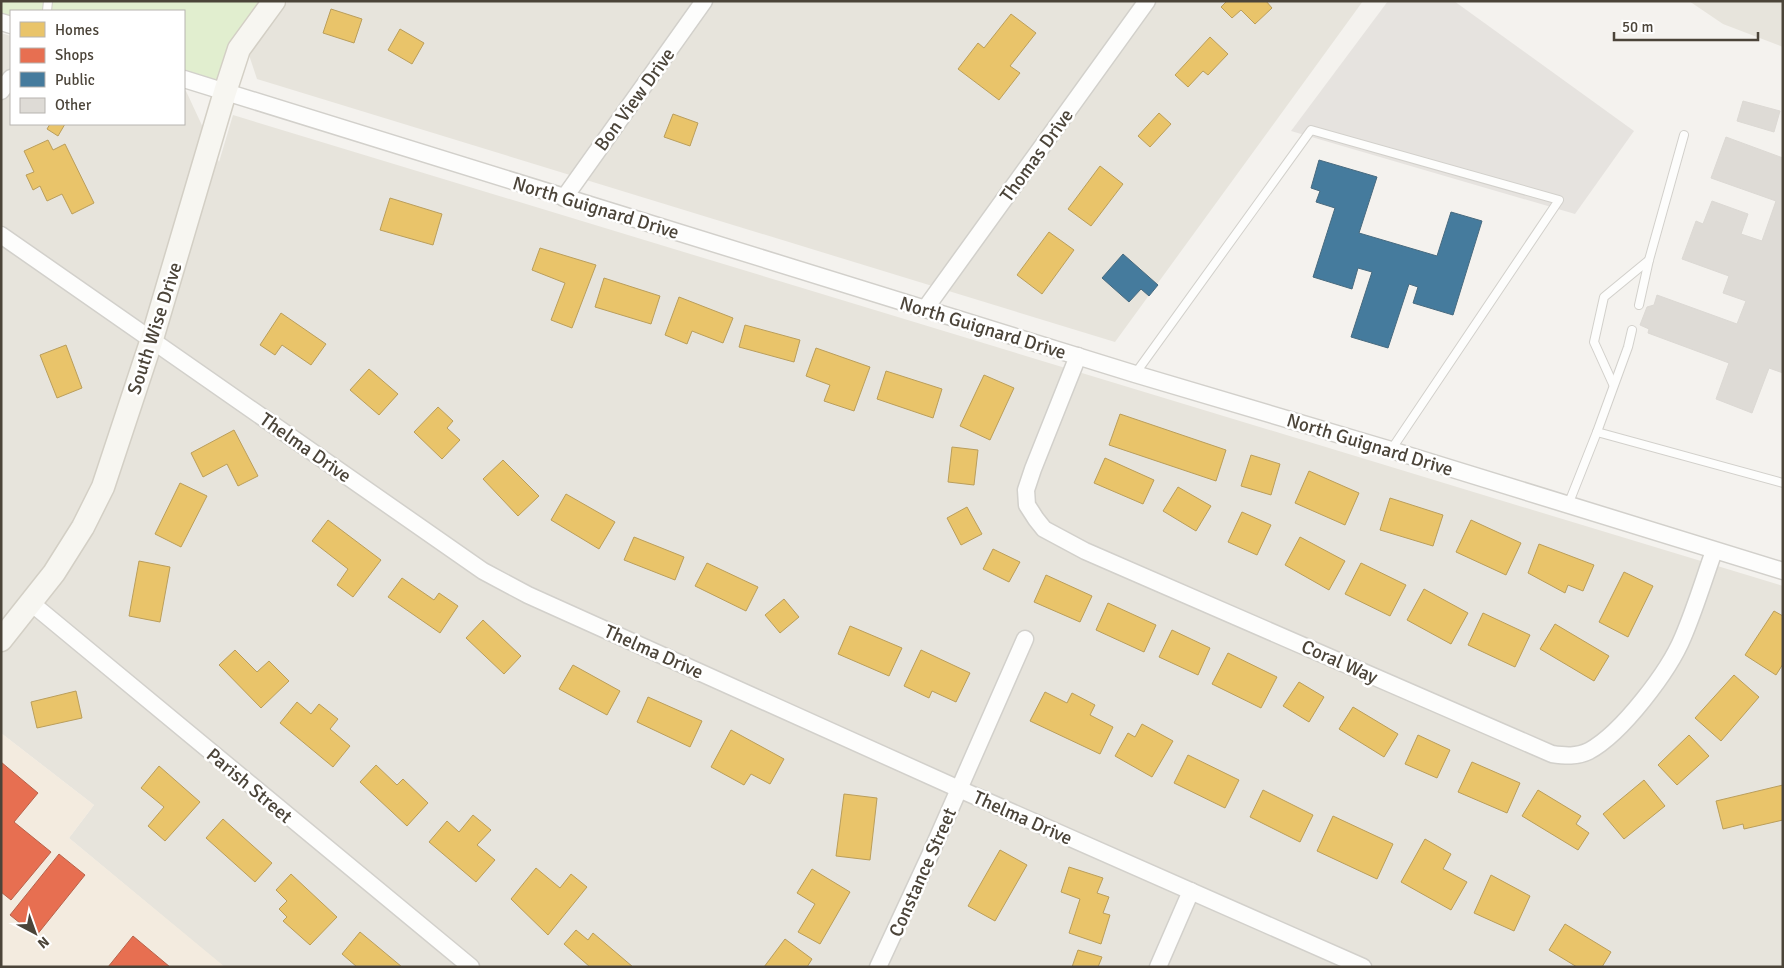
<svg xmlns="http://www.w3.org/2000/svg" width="1784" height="968" font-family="Signika,sans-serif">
	<rect width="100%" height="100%" fill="#f4f2ee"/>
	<g fill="#e7e4dc">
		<polygon points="288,1 1363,1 1115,342 257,79 249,55"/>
		<polygon points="1689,1 1783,1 1783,47 1723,24"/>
		<polygon points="1,33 11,36 11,124 184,124 184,90 186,91 219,162 233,115 1783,586 1783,967 224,967 69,838 94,805 1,733"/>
	</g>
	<polygon fill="#f3ebdf" points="1,733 94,805 69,838 225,967 1,967"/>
	<polygon fill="#e1eecf" points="1,1 274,1 225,92 184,79 184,11 11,11 11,26 1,22"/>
	<polygon fill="#e6e3df" points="1388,1 1454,1 1634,131 1575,214 1291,131"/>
	<g fill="#e9c46a" stroke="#ba9e5b">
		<polygon points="1227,1 1266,1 1272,8 1255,24 1241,10 1232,18 1221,7"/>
		<polygon points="331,9 362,19 354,43 323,33"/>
		<polygon points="1011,14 1036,33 1010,66 1020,73 999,100 958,69 978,43 984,48"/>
		<polygon points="400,29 424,43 412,64 388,50"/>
		<polygon points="1210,37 1228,54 1208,75 1203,71 1188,87 1175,75"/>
		<polygon points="1159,113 1171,124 1150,147 1138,136"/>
		<polygon points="673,114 698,123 690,146 664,137"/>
		<polygon points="50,124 65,124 58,136 47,129"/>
		<polygon points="48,140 53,150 65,144 94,203 72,214 62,194 47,201 40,186 33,190 26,175 34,172 24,151"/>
		<polygon points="1100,166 1123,184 1091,226 1068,209"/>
		<polygon points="390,198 442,214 433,245 380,230"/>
		<polygon points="1049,232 1074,250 1042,294 1017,275"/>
		<polygon points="540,248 596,265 572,328 551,320 565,283 532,270"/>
		<polygon points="604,278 660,296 651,324 595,307"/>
		<polygon points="679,297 733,318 723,343 692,331 687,344 665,335"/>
		<polygon points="281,313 326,344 311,365 282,345 275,355 260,345"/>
		<polygon points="745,325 800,340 794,362 739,347"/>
		<polygon points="66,345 82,388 57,398 40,355"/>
		<polygon points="816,348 870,367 854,411 824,401 830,385 806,376"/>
		<polygon points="369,369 398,394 379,415 350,390"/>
		<polygon points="886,371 942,389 933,418 877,399"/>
		<polygon points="984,375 1014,388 990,440 960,426"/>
		<polygon points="438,407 453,421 447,428 460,440 442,459 414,432"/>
		<polygon points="1120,414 1226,450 1216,481 1109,445"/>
		<polygon points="234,430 258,476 238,486 227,464 203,477 191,453"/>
		<polygon points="952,447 978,450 974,485 948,482"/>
		<polygon points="1251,455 1280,464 1271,495 1241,486"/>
		<polygon points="1105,458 1154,480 1143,504 1094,483"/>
		<polygon points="503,460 539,496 518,516 483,479"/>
		<polygon points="1309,471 1359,493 1345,525 1295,503"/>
		<polygon points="180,483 207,496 181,547 155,534"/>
		<polygon points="1178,487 1211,506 1196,531 1163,511"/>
		<polygon points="566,494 615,522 599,549 551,520"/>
		<polygon points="1390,498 1443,515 1433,546 1380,530"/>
		<polygon points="967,507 982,534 961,545 947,518"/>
		<polygon points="1242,512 1271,525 1257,555 1228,542"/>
		<polygon points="328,520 381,560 353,597 337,585 348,569 312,541"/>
		<polygon points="1471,520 1521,543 1506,575 1456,552"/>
		<polygon points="634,537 684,557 675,580 624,560"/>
		<polygon points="1300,537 1345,561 1329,590 1285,565"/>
		<polygon points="1539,544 1594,565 1583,591 1568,585 1565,593 1528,573"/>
		<polygon points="993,549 1020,562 1009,582 983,569"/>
		<polygon points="139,561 170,567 160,622 129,616"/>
		<polygon points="707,563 758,587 746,611 695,586"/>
		<polygon points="1361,563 1406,585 1390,616 1345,594"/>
		<polygon points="1624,572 1653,586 1628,637 1599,622"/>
		<polygon points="1046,575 1092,596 1080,622 1034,602"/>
		<polygon points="402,578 434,600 439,593 458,606 440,633 388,597"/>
		<polygon points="1424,589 1468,613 1451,644 1407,620"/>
		<polygon points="784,599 799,617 780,633 765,615"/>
		<polygon points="1108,603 1156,625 1144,652 1096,630"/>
		<polygon points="1774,611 1783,616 1783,664 1776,675 1745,655"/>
		<polygon points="1483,613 1530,635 1515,667 1468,645"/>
		<polygon points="483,620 521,656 504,674 466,638"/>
		<polygon points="1555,624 1609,656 1594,681 1540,649"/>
		<polygon points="850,626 902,648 889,676 838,654"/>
		<polygon points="1172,630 1210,648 1198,675 1159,657"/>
		<polygon points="235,650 257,672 269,661 289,681 261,708 219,665"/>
		<polygon points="921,650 970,673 956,702 932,691 929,698 904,686"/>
		<polygon points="1228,653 1277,677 1261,708 1212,684"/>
		<polygon points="573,665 620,691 607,715 559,689"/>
		<polygon points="1734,675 1759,697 1721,741 1695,718"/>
		<polygon points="1299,682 1324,697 1309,722 1283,706"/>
		<polygon points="76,691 82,718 37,728 31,702"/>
		<polygon points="1045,692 1067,703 1072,693 1095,705 1090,715 1113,727 1100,754 1030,721"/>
		<polygon points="648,697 702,721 690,747 637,722"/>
		<polygon points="297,702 311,714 319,704 338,719 330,729 350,746 333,767 280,723"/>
		<polygon points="1353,707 1398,734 1384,757 1339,729"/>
		<polygon points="1142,724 1173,741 1152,777 1115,756 1128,733 1135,737"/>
		<polygon points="731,730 784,759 770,784 751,774 744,785 711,767"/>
		<polygon points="1418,735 1450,750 1437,778 1405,764"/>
		<polygon points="1689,735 1709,756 1677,785 1658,765"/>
		<polygon points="1188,755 1239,780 1225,808 1174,783"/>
		<polygon points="1472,762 1520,783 1507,813 1458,792"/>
		<polygon points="376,765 397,785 403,779 428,803 407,826 360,782"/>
		<polygon points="159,766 200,802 165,841 148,826 164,807 141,788"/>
		<polygon points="1644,780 1665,806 1624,839 1603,814"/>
		<polygon points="1783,785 1783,820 1744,829 1743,824 1723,829 1716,801"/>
		<polygon points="1263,790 1313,815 1300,842 1250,817"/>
		<polygon points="1538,790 1581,816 1576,824 1589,833 1578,850 1522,816"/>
		<polygon points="844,794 877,798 870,860 836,856"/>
		<polygon points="473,815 491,830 477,845 495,860 476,882 429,842 447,821 459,832"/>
		<polygon points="1333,816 1393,844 1377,879 1317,851"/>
		<polygon points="223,819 272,863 255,882 206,838"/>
		<polygon points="1425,839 1451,854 1443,869 1467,882 1451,910 1401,882"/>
		<polygon points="1000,850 1027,865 995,921 968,906"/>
		<polygon points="1069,867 1103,878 1097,893 1109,897 1103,913 1110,915 1101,944 1069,933 1080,899 1061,892"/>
		<polygon points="536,868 560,888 571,874 587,887 548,935 511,899"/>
		<polygon points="812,869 850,892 820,944 798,932 815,904 797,893"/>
		<polygon points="291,874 337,917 310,945 283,921 287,917 279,909 287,901 276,890"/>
		<polygon points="1491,875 1530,896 1514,931 1474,913"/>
		<polygon points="1565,924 1611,952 1602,967 1577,967 1549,950"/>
		<polygon points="576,930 588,940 593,933 633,967 590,967 564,944"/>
		<polygon points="360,932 402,967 357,967 342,954"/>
		<polygon points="785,939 812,959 807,967 764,967"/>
		<polygon points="1078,950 1102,957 1098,967 1072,967"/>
	</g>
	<g fill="#e76f51" stroke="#b8624a">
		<polygon points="1,762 38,793 14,822 51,852 11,900 1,892"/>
		<polygon points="59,854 85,875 36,936 10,915"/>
		<polygon points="133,936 170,967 108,967"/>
	</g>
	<g fill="#457b9d" stroke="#476a7f">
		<polygon points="1319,160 1377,177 1359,233 1437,256 1451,212 1482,221 1453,315 1413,303 1418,287 1409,284 1388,348 1351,337 1372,272 1358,268 1352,289 1313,277 1335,208 1316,202 1320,191 1311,188"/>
		<polygon points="1123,254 1158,285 1149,296 1141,289 1129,302 1102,278"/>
	</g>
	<g fill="#dedbd6" stroke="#dcd9d4">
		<polygon points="1743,101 1780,111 1774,132 1737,121"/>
		<polygon points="1726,137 1783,158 1783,373 1769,368 1752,413 1716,399 1729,363 1648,333 1649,329 1640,325 1647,307 1654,305 1657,295 1737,324 1746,301 1723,293 1729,276 1682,259 1696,221 1703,224 1712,201 1748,214 1741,234 1762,241 1776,201 1711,178"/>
	</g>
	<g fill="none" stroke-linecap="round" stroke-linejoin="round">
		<defs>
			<g id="lane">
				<polyline points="47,11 48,1"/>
				<polyline points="1639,305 1649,260 1684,135"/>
				<polyline points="1135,374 1311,130 1559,200 1391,450"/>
				<polyline points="1613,384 1594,342 1604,297 1649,260"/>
				<polyline points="1597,432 1628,347 1632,330"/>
				<polyline points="1568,505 1597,432 1783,483"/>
			</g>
			<g id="street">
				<polyline points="1,22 11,25"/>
				<polyline points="184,79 1135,374 1391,450 1783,571"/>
				<polyline points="1,91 11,78"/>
				<polyline points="564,198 704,1"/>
				<polyline points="1,235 483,571 528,595 959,789 1363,967"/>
				<polyline points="925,309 1147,1"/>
				<path d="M1078 356 1033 469 1026 490 1027 505 1036 519 1044 529 1085 551 1552 754C1565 756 1577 757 1589 751 1622 733 1669 671 1683 637 1695 609 1704 579 1714 551"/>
				<polyline points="30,602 471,967"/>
				<polyline points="878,967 930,855 1025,639"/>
				<polyline points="1158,967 1191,891"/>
			</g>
			<polyline id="secondary" points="1,640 54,573 83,527 103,487 152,339 225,92 239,49 274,1"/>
		</defs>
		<use href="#lane" stroke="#d2d0cb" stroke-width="10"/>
		<use href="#street" stroke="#d2d0cb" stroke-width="19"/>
		<use href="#secondary" stroke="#d3cfc5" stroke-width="25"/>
		<use href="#lane" stroke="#fdfdfc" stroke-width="8"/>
		<use href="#street" stroke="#fdfdfc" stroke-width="16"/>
		<use href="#secondary" stroke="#f7f6f1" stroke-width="22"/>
	</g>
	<g text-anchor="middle" stroke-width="5" stroke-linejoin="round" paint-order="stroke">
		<g font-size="19" fill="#4b4439" stroke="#fff">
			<text transform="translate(634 99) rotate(-54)" y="7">Bon View Drive</text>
			<text transform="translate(1036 155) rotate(-54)" y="7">Thomas Drive</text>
			<text transform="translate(596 207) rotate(17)" y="7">North Guignard Drive</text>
			<text transform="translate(983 327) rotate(17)" y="7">North Guignard Drive</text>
			<text transform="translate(154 328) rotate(-72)" y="7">South Wise Drive</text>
			<text transform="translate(1370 444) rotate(17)" y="7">North Guignard Drive</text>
			<text transform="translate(306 447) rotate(35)" y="7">Thelma Drive</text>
			<text transform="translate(654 651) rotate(24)" y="7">Thelma Drive</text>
			<text transform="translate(1340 661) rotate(24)" y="7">Coral Way</text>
			<text transform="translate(250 785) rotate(40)" y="7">Parish Street</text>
			<text transform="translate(1023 817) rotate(24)" y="7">Thelma Drive</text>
			<text transform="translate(922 872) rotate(-66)" y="7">Constance Street</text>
		</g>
	</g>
	<rect width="1784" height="968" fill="none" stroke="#4b4439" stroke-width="5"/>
	<rect x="10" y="10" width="175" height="115" fill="#ffffff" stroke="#b7b4b0"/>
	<rect x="20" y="22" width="25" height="15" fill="#e9c46a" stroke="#b7b4b0"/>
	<text x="55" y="35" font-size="15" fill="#4b4439">Homes</text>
	<rect x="20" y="48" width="25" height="15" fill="#e76f51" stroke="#b7b4b0"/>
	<text x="55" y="60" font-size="15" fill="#4b4439">Shops</text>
	<rect x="20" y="72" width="25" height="15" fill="#457b9d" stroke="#b7b4b0"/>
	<text x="55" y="85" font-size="15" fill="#4b4439">Public</text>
	<rect x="20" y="98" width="25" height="15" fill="#dedbd6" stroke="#b7b4b0"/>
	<text x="55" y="110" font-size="15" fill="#4b4439">Other</text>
	<g transform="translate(35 933) rotate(139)" stroke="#ffffff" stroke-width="4" paint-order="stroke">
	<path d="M0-4L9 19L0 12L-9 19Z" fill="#4b4439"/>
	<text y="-8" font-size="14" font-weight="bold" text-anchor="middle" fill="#4b4439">N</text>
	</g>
	<path d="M1614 32v8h144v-8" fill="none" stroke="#4b4439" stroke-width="2.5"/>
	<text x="1622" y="32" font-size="15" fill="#4b4439" stroke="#ffffff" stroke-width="4" paint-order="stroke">50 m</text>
</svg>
